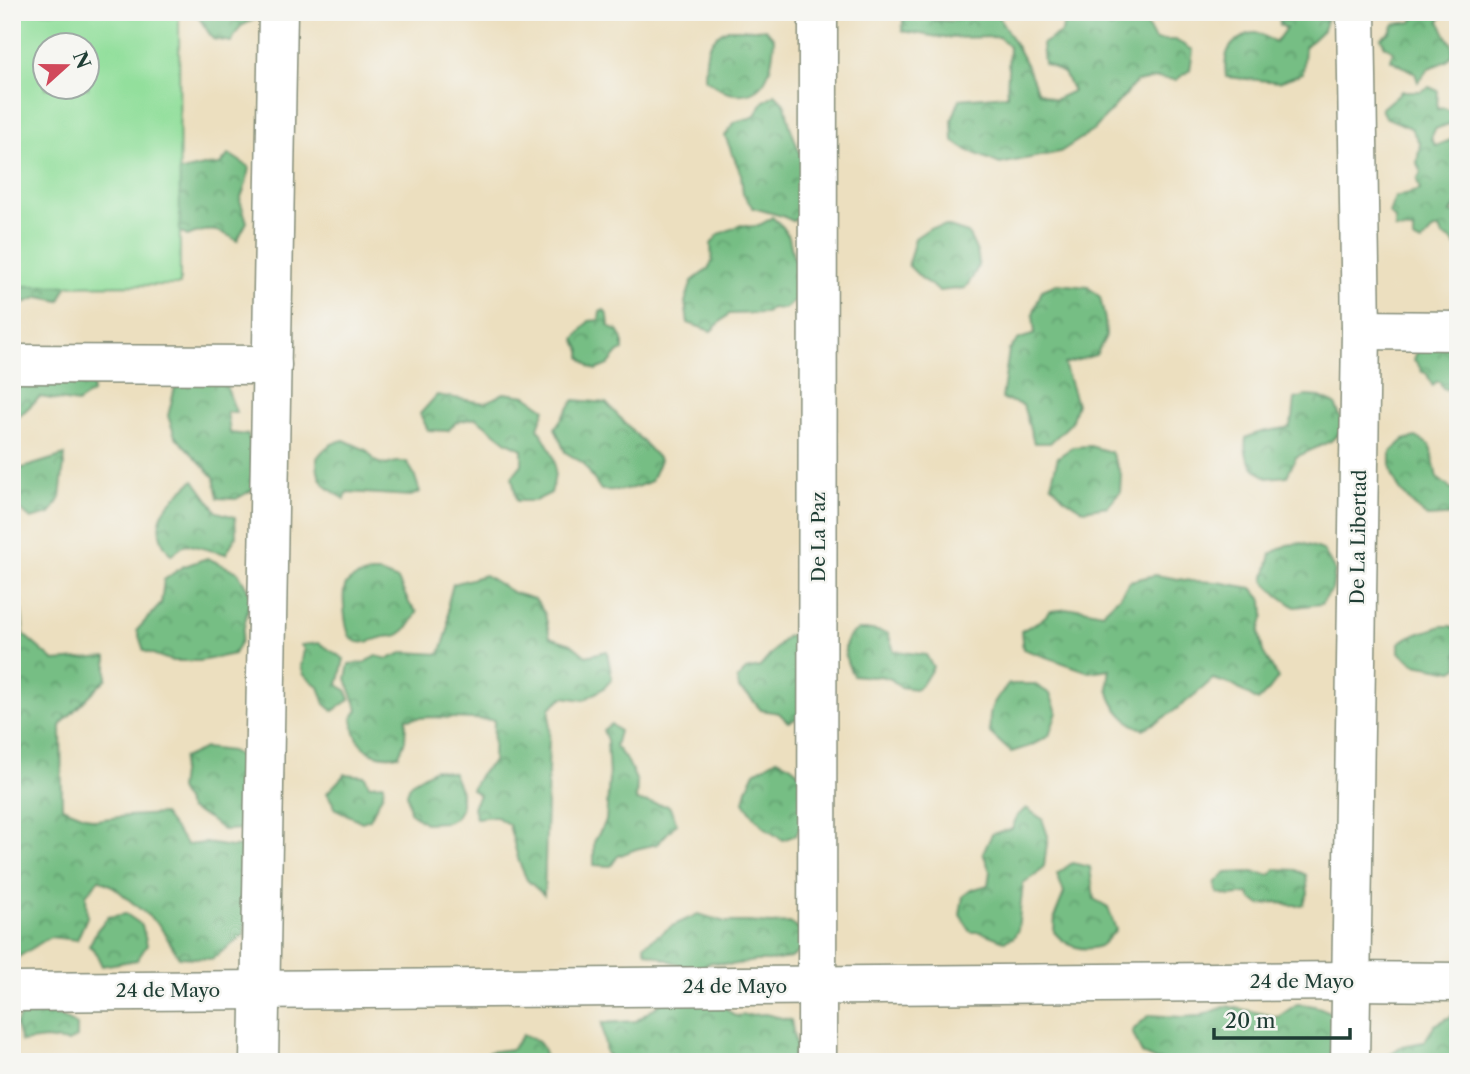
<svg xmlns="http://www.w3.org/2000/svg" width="1470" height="1074" font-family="'Libre Caslon Text',serif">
	<defs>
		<pattern id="forest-crowns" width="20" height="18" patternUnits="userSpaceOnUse" patternTransform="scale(1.75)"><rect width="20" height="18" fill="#76be84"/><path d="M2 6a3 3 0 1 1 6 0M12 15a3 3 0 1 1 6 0" fill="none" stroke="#609c6d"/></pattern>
	</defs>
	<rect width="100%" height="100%" fill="#f6f6f2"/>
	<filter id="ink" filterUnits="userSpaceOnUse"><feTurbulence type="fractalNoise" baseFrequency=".0143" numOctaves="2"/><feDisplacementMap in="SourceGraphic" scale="14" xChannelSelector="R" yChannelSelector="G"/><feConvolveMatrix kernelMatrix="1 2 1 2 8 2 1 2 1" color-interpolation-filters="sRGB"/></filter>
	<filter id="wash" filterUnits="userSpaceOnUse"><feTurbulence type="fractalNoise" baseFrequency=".00686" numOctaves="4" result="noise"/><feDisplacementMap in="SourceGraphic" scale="28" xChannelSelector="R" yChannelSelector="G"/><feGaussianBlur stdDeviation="1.57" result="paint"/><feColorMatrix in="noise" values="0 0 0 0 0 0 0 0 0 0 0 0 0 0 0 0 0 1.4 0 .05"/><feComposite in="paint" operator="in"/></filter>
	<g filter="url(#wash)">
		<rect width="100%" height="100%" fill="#ecdfbf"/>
		<g fill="url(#forest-crowns)" stroke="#4a7e5c" stroke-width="2">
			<polygon points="195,12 258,12 257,18 241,26 231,42 213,39"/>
			<path d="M904 12H928L934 20 951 21 974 14H997C1012 39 1028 63 1037 91L1054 100 1073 91 1064 73 1044 63 1042 44 1062 32 1065 12H1102L1110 28 1134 16 1145 22 1155 40H1175L1193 50 1190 70 1176 80 1158 78 1136 82 1094 130 1060 152 1000 164 967 150 953 141 952 120 960 99 1007 95 1009 47 999 37 944 38 902 31Z"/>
			<path d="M1279 12H1329L1323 30 1305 47 1303 73 1279 82 1226 77C1224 60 1225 45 1243 37 1246 35 1250 33 1254 33 1261 32 1270 40 1275 43L1286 28 1280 25Z"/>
			<polygon points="1418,12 1445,12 1439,21 1448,38 1452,44 1453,54 1447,61 1429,68 1418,82 1415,73 1391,60 1393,51 1385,46 1381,38 1390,32 1394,24 1412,22"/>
			<path d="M728 29H765L774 38C773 67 767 101 729 93 721 91 712 83 705 79 706 53 704 41 728 29Z"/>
			<polygon points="1429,87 1438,91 1437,109 1445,108 1453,113 1452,123 1435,129 1431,138 1436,146 1458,137 1458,204 1450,213 1458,213 1458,248 1451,240 1442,236 1439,229 1434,229 1421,243 1413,239 1413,230 1395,229 1395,219 1389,213 1395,197 1420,190 1417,180 1421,172 1417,163 1420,144 1411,128 1385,117 1381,109 1402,91 1421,91"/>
			<polygon points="775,94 785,104 790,126 805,168 802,215 793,221 782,216 753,208 743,194 741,174 725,136 735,122 754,117 763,102"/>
			<path d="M229 154 249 167 246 184 240 200 247 222 237 241C219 228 207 228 187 236L169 224 165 175 204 166 220 165Z"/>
			<path d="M772 217 783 227 789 237 793 256 802 270 796 300 784 309 771 308 766 313 729 314 711 331 688 323 685 302 692 281 708 269 712 262 711 244 719 234 741 225C753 229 763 225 772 217Z"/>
			<path d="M946 226 968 233C981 259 984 263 965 288L939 291 922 279 908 265 915 238 930 228Z"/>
			<polygon points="12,250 68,284 60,301 40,297 12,307"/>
			<polygon points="1057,284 1088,287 1100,297 1105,320 1106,336 1096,355 1064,364 1077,404 1071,423 1050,443 1034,443 1023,405 1002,399 1009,350 1019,339 1035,334 1033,314 1042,290"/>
			<polygon points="604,310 608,316 609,326 616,331 617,329 623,339 623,350 618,353 608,365 596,370 590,367 581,357 581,351 575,339 589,321 599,320 600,312"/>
			<path d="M1458 321V400L1452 398 1449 390C1444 389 1441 388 1440 382H1436L1433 386C1429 382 1430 377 1426 373L1422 372 1418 364 1414 360 1417 351 1415 342Z"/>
			<polygon points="40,368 94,375 92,393 77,403 40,397 14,421 12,421 12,388"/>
			<polygon points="222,375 236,412 227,412 230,433 248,435 260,473 252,490 236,499 218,498 214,477 175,436 168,416 177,379"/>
			<path d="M504 393 526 396 545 409 538 428C554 454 560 462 551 493L535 501H517L512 477 522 464V449L507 442 476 418 456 422 448 431 428 430 420 414 437 395 485 403Z"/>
			<path d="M1306 396 1320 397 1335 404 1341 419V431L1331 441 1296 457 1287 476 1267 478C1251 467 1243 458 1246 438 1263 429 1271 432 1289 427L1293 418 1295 399Z"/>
			<path d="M574 400 606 403 660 460 651 481C632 490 622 491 601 490L583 463 565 452 555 428Z"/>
			<path d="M1416 437 1430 445 1437 478 1453 490H1458V515L1427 517C1414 506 1399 493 1393 476 1390 469 1391 460 1391 452L1404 440Z"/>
			<path d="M344 440 366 450 376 462 386 465 396 462H407L414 474 420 492 411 496 347 492 345 499C326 488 316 482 317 458 325 447 331 443 344 440Z"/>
			<polygon points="1090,446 1111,452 1121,474 1120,492 1108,506 1083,510 1064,498 1051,484 1058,457 1073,447"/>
			<polygon points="65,455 60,498 50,514 31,519 17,507 12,494 13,471"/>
			<path d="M194 480 217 512 235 517 236 536 226 554 186 544 171 555C168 551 164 546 162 541 151 513 176 496 194 480Z"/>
			<polygon points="1302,543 1323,550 1335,571 1332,590 1321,604 1295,607 1278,595 1264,581 1271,554 1287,545"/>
			<polygon points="207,558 238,572 251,595 241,641 234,654 200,661 172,661 144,651 137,630 161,604 164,580 182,567"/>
			<path d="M371 573H380L398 580 410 605 417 612C413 621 408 629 400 634 396 637 389 636 384 637 373 639 363 647 352 639 345 633 341 592 346 585 351 577 363 575 371 573Z"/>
			<path d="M485 575 514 593 535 599 545 614 550 637 571 644 586 656 607 651 612 679 604 688 584 700 563 697 550 708 544 895 527 880 519 862 509 825 495 816 476 818 473 807 479 795 472 789 480 774 493 762 494 720 431 717 406 719 405 741 399 755C370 760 355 746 352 718L358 710 346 679 349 664 364 663 376 656 388 659 405 652 440 654 448 630V603L453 584Z"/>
			<path d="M1155 575 1191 581 1217 582 1252 588 1263 601 1264 615 1259 632 1263 652 1278 678 1269 690 1258 701 1232 685 1213 679C1192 698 1168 718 1143 729 1129 725 1112 707 1109 692 1107 685 1109 676 1110 669L1089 672 1023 649 1021 631 1041 620 1051 611 1079 608 1102 613 1119 597 1130 581Z"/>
			<polygon points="12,589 20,594 24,635 54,661 107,657 107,678 61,724 62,807 95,820 128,816 163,814 187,845 206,843 231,847 248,846 243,879 247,904 244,935 212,959 179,957 159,925 114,887 99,879 86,895 87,917 77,940 50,937 12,961"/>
			<polygon points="1442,626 1451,626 1458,632 1458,668 1453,671 1415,664 1399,652 1399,643 1408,637"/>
			<path d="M858 630H872L888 633 894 651 926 655 933 667 923 683 916 689 900 687 891 679 880 676 872 677 853 675C844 659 839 639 858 630Z"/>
			<polygon points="794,635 807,640 811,665 797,676 806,688 801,717 788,722 779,713 761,710 749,696 739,689 737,679 746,670 760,667 786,637"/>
			<polygon points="319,643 344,659 338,685 346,690 350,699 333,711 325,704 319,687 304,675 301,667 304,649 301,645"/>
			<path d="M1009 684H1034L1050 694 1057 712 1049 736 1030 746 1011 752 990 733C988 707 992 703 1009 684Z"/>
			<polygon points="611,724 619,731 615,746 628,762 637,782 636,801 669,806 677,823 657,844 636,849 618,856 611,866 594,865 594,842 606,821 609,778 607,740 603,730"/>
			<polygon points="205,748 231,751 278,776 246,829 223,830 208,818 189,809 179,789 183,758"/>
			<path d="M777 759 790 765 808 780 812 802 796 835 783 840C764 829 756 820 744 802L747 789 755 772Z"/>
			<polygon points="435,769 453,773 461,792 461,808 455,818 446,822 425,823 410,812 407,793 411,783"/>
			<polygon points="345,774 365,776 369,785 384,784 383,793 370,819 362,822 336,809 327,793"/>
			<polygon points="1026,808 1042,819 1048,836 1044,866 1036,875 1023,883 1018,930 1013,938 1004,941 981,932 971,932 960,915 963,896 971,890 988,885 990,871 983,853 992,834 1012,829 1017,816"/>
			<path d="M1072 863 1090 867 1094 899 1108 907 1116 930C1111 935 1105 943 1100 946 1082 953 1065 945 1054 932L1055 915 1064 893 1057 874Z"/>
			<polygon points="1276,869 1296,870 1306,875 1308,893 1303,905 1289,905 1276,902 1261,905 1251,899 1249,894 1230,896 1217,893 1215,883 1226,873 1253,872 1270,875"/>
			<polygon points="126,914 142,925 147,945 137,960 102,966 94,949 89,946 97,930 108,917"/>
			<polygon points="698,914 725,922 748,922 771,924 790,923 804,933 803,949 791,958 769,961 755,961 731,965 712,962 694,970 646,952 644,945 672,926"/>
			<polygon points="708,993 735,1016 765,1014 791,1020 796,1048 792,1062 616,1062 606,1053 602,1023 636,1021 671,996"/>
			<path d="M1297 1004C1342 1006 1339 1023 1340 1062H1171L1155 1060 1142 1054 1132 1031 1149 1015 1182 1017 1200 1016 1227 1006 1278 1017Z"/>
			<polygon points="36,1007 59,1016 77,1025 77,1037 68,1042 46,1039 21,1042 16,1025 22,1011"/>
			<polygon points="1455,1014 1458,1019 1458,1062 1378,1062 1402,1046 1424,1042 1435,1025"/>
			<path d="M523 1035C539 1040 545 1044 546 1062H479L489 1052 512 1049Z"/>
		</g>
		<path fill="#93df9c" stroke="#598e68" stroke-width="2" fill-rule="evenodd" d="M12 12H179L180 285 12 286ZM46 46H88V88H46Z"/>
	</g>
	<g filter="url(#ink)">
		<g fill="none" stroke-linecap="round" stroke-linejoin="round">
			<defs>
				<g id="minor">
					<polyline points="1361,330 1458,331"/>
					<polyline points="12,364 272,365"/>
					<polyline points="12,992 1350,981 1458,982"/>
					<polyline points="259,1062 278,12"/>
					<polyline points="817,1062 818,12"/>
					<polyline points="1350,1062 1361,330 1356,12"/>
				</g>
			</defs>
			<use href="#minor" stroke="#868e7a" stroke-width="41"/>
			<use href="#minor" stroke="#fff" stroke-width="38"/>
		</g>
	</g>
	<g text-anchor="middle" stroke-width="5" stroke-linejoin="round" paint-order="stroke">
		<g font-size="19" fill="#1f3d34" stroke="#f6f6f2">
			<text transform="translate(818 537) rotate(-90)" y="7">De La Paz</text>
			<text transform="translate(1358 537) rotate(-89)" y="7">De La Libertad</text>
			<text x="1302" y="988">24 de Mayo</text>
			<text x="735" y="993">24 de Mayo</text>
			<text x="168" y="997">24 de Mayo</text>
		</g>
	</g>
	<rect width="1470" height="1074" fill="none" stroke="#f6f6f2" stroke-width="42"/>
	<g transform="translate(66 66) rotate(69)"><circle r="33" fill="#f6f6f2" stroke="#a0aca6" stroke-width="2"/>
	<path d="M0-5L12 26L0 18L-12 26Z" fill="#d1495b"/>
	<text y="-10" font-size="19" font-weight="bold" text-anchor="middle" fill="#1f3d34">N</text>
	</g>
	<path d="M1214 1028v10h136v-10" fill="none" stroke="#1f3d34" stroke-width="3.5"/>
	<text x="1225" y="1028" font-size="21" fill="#1f3d34" stroke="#f6f6f2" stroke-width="5" paint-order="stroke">20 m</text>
</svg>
